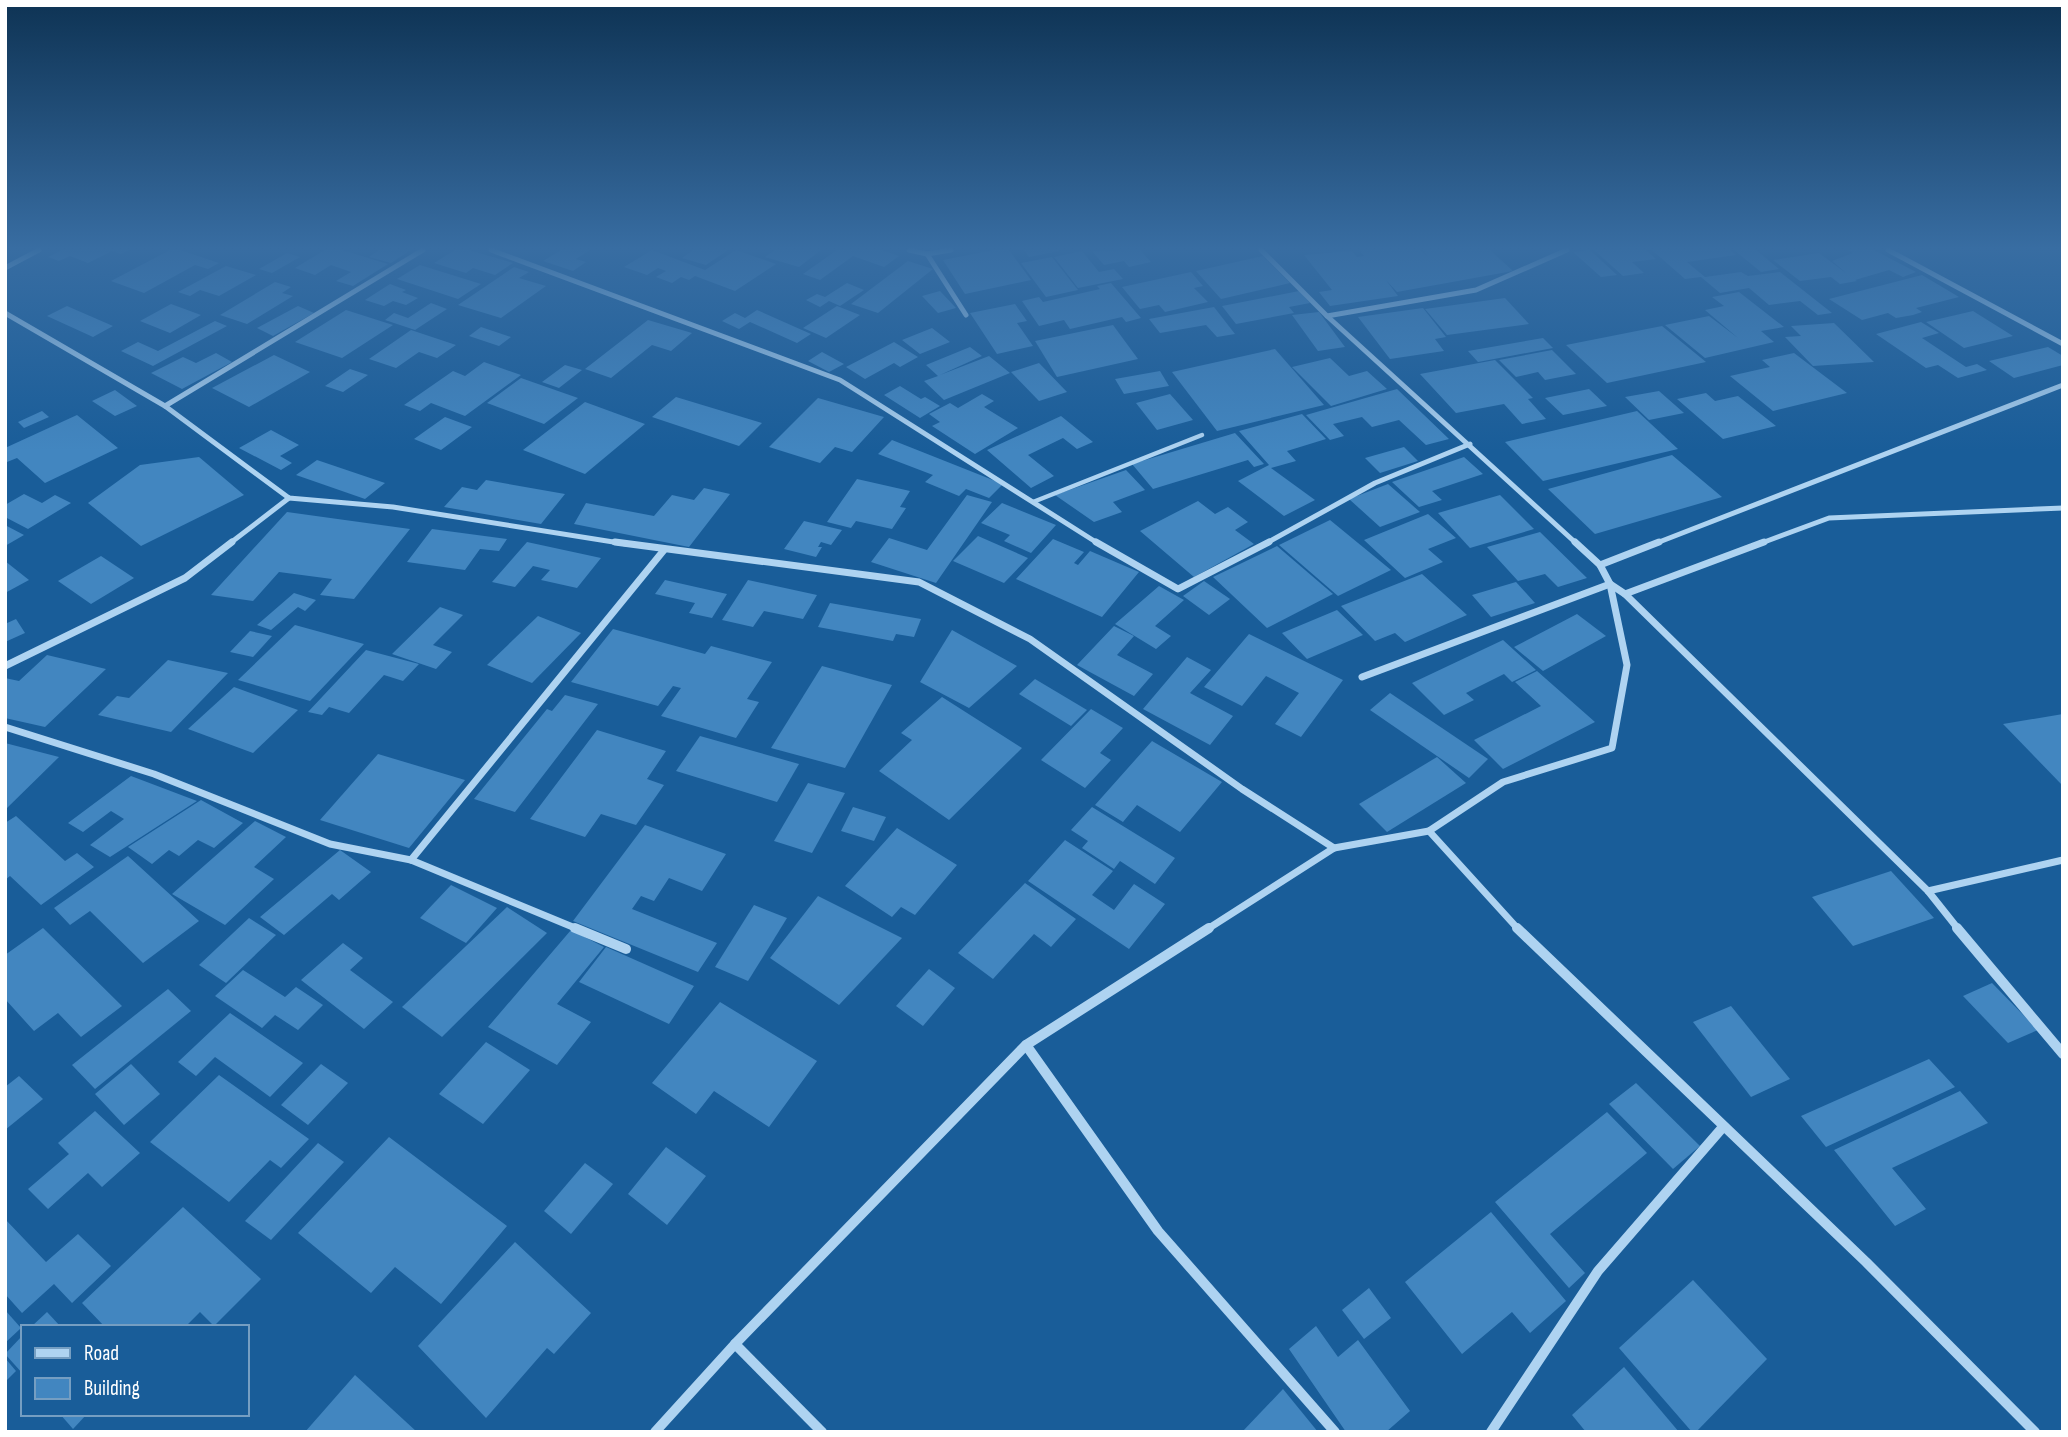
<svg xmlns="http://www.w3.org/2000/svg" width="2068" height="1437" font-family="'Sofia Sans Condensed',sans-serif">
	<rect width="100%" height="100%" fill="#195d99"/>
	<g fill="#4286c0">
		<polygon points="62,250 129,250 121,254 112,251 88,263 70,256 59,261 48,257"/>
		<polygon points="170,250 180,250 219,263 208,269 195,265 144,293 111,281"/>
		<polygon points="325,250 342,250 388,264 353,286 336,281 351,272 331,265 315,275 295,268"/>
		<polygon points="379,250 411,250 391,263 369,257"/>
		<polygon points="455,250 469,250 513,263 495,275 473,268 466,273 434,263"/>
		<polygon points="561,250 590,250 576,259 586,262 573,271 543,261"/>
		<polygon points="652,250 705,270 736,250 776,264 735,291 695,276 689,280 681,277 672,283 656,277 666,271 658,268 647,275 624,267"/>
		<polygon points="693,250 728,250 706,265 682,258"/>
		<polygon points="775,250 821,250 799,267 765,257"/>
		<polygon points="837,250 882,250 899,256 884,267 853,256 820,280 803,274"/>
		<polygon points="994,250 1009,250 1031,280 965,294 943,260"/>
		<polygon points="1024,250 1059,250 1059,251 1029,257"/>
		<polygon points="1140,250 1151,262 1129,267 1124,261 1104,265 1092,251"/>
		<polygon points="1359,250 1421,250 1428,257 1423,250 1490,250 1513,271 1397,292 1386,280 1398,296 1330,306 1319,292 1332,290 1304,255 1352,251 1357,257 1364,256"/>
		<polygon points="1590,250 1617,275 1601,277 1573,252"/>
		<polygon points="1594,250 1646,250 1656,259 1632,262 1644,273 1623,276"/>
		<polygon points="1652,250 1730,250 1736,255 1687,262 1705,277 1741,272 1748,276 1780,272 1832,313 1818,315 1800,301 1769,305 1749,288 1720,293 1701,277 1685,279"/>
		<polygon points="1734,250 1756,250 1779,269 1761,272"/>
		<polygon points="1848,250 1874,250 1916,272 1903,277 1889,270 1855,280 1857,281 1840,284 1831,277 1800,281 1773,260 1819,253 1846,273 1832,261 1853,253"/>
		<polygon points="1082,251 1099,272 1114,269 1123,279 1078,288 1054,257"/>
		<polygon points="287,253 300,257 272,273 259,269"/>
		<polygon points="1263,256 1290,283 1221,299 1196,271"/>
		<polygon points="1052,257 1078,290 1046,297 1021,263"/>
		<polygon points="908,261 933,269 878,313 851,304"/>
		<polygon points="420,265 481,284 458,299 397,279"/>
		<polygon points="226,266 256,275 219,296 200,290 190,296 178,292"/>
		<polygon points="514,267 529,272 519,278 546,286 501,318 458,305"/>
		<polygon points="1191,272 1203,286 1194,288 1208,302 1165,312 1159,305 1140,309 1122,287"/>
		<polygon points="1922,275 1959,297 1916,308 1922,312 1913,315 1896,318 1888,313 1862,320 1829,299"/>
		<polygon points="275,282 291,287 282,293 293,296 247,324 220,315"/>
		<polygon points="847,283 864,290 840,306 829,301 820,307 806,300 817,294 825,297"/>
		<polygon points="1111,283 1141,318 1126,322 1122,317 1070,329 1064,320 1039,326 1022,301 1039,297 1043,302 1100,289 1097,286"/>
		<polygon points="390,284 406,290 402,292 418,298 406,305 393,301 384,306 365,300"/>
		<polygon points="940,291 956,308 938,313 922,296"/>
		<polygon points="1299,291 1310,303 1289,307 1294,313 1236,324 1222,306"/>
		<polygon points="1739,292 1784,327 1761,331 1774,342 1705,358 1665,325 1709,316 1738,338 1705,310 1724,306 1712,297"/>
		<polygon points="1505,298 1529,324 1447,335 1425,309"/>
		<polygon points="431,303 447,309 415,330 385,320 394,313 408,318"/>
		<polygon points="171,304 201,315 170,333 140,321"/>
		<polygon points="1015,304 1027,321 1017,323 1033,346 997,354 970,313"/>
		<polygon points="67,306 113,326 93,337 47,316"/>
		<polygon points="298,306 314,313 273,336 257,328"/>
		<polygon points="837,306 860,315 826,338 803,328"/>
		<polygon points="1214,307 1235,334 1217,337 1206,325 1160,333 1149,319"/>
		<polygon points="1423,308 1446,337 1435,339 1444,351 1390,359 1358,317"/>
		<polygon points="346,310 393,325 342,358 295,342"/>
		<polygon points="757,310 811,334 797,343 750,322 739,329 722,321 735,313 745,318"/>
		<polygon points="1973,311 2013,336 1964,348 1926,322"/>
		<polygon points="1319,312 1345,347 1318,351 1292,315"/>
		<polygon points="648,320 692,333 671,351 652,345 611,378 585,369"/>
		<polygon points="215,321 227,326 153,366 121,351 138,342 158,351"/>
		<polygon points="1921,322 1939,333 1922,338 1966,367 1977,364 1987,370 1958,378 1938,365 1926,368 1876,334"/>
		<polygon points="1834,323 1874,362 1813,366 1785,337 1801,336 1791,326"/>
		<polygon points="1113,325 1138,359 1057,377 1035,341"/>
		<polygon points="1662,326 1706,362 1607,383 1566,345"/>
		<polygon points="481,327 511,337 499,346 469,336"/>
		<polygon points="932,328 950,342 920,354 902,340"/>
		<polygon points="411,330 456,345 437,358 419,352 396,368 369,359"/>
		<polygon points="1543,338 1553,348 1478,362 1468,351"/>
		<polygon points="894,342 918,357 900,367 894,363 865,379 846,367"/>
		<polygon points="970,347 982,356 940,375 989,356 1010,373 944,400 924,381 938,376 926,365"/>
		<polygon points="2048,347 2063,356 2063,365 2014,378 1989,361"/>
		<polygon points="1275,349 1324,405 1217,431 1172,372"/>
		<polygon points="1552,350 1576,374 1545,380 1538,372 1516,377 1499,360"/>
		<polygon points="822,352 844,364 829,372 808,361"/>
		<polygon points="216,353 232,362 182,389 151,373 183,357 196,363"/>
		<polygon points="1794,353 1847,393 1773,411 1730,376 1770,367 1762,360"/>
		<polygon points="274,355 310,372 249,407 212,388"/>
		<polygon points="1330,358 1349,376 1367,371 1387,389 1331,406 1292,367"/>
		<polygon points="1495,360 1533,398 1528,399 1546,419 1522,424 1504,404 1456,413 1420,374"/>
		<polygon points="484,362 521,375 465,416 431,403 420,411 404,405 453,371 465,376"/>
		<polygon points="1039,363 1067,392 1039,401 1011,372"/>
		<polygon points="565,365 582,370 559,388 542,382"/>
		<polygon points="350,369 368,375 343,392 325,386"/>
		<polygon points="1160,371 1169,386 1124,394 1115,379"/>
		<polygon points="521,378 578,398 544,424 487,403"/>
		<polygon points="900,386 921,399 925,397 940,406 920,418 884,395"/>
		<polygon points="1397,389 1449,439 1426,445 1399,420 1372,427 1362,417 1333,424 1344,436 1330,440 1306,415"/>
		<polygon points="1589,389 1607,406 1563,415 1545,398"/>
		<polygon points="115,390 137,406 115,416 92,401"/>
		<polygon points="1659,391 1684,413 1649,420 1625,397"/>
		<polygon points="1706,393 1715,401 1738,396 1776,426 1723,439 1677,399"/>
		<polygon points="982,394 994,401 984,407 1018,428 975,454 932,426 940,422 929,414 950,403 958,408"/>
		<polygon points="1170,394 1193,420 1157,430 1136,403"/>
		<polygon points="676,397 762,423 739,446 652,417"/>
		<polygon points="818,398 884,417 852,452 835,447 820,463 769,447"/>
		<polygon points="585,402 645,424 585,474 523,450"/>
		<polygon points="42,411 49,417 24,428 18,422"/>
		<polygon points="1637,411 1678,449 1543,481 1505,442"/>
		<polygon points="1302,414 1326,439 1287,451 1296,461 1271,468 1315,500 1284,516 1238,481 1269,465 1239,431"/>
		<polygon points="77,415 118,448 45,483 17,458 7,462 5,460 5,448"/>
		<polygon points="1061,416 1093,442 1077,449 1063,438 1028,455 1054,476 1031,488 987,450"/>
		<polygon points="445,417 472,427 441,450 414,439"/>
		<polygon points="271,430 299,445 280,456 292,463 281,470 239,448"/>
		<polygon points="1235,433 1264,464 1254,467 1248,460 1153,489 1132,464"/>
		<polygon points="892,440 1003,484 989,498 966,489 959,496 925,482 933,475 878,454"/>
		<polygon points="1404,447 1418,461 1380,473 1365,458"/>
		<polygon points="1672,455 1722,497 1595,534 1548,489"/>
		<polygon points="199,457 244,495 141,546 88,503 140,465"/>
		<polygon points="1464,457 1483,474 1432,491 1442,500 1419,507 1392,482"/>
		<polygon points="317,460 385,483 365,499 296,475"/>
		<polygon points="1126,470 1145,490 1113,502 1122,512 1094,522 1055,495"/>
		<polygon points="857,479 910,491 900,507 906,508 892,529 856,521 851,528 827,522"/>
		<polygon points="486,480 565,494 541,524 444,507 462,487 477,490"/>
		<polygon points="1388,484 1420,512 1380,527 1349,499"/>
		<polygon points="704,488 730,494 689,547 574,524 586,503 654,516 672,495 694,500"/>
		<polygon points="24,494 42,503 55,495 71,503 28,529 5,517 5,505"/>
		<polygon points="967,495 992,502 936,583 871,562 889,538 927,550"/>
		<polygon points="1500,495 1534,529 1470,548 1438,513"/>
		<polygon points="1198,501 1215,514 1228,507 1248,522 1235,530 1254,544 1194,577 1140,531"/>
		<polygon points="1002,503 1056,525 1031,553 1004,541 1010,535 981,523"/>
		<polygon points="287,512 410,529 354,599 320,595 332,579 279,572 253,601 211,595"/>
		<polygon points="1428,514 1456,538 1428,549 1443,562 1405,578 1364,540"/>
		<polygon points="1330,520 1391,570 1338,596 1279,545"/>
		<polygon points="804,521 842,530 831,545 821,542 818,547 822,547 816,557 784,549"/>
		<polygon points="5,525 24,535 5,546"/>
		<polygon points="432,529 507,539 499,551 480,549 465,570 407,562"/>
		<polygon points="1540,532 1587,578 1558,587 1545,574 1518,581 1487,547"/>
		<polygon points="978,536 1028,558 1004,583 953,561"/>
		<polygon points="1053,539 1084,552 1074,563 1078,565 1090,551 1139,572 1102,617 1016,579"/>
		<polygon points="527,542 601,558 577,588 541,580 550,570 533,566 515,587 492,582"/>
		<polygon points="1277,546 1333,594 1267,628 1213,577"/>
		<polygon points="101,556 134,578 91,604 58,581"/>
		<polygon points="5,561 29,580 5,593"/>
		<polygon points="1422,574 1467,615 1405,642 1395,633 1375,641 1341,606"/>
		<polygon points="665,580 727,594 712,618 689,613 695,603 655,594"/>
		<polygon points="748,580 817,595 803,619 764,611 753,627 722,620"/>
		<polygon points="1204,581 1230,599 1209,615 1183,596"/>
		<polygon points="1516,582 1535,603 1491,617 1472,595"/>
		<polygon points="1159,586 1184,600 1155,626 1171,636 1156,649 1115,624"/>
		<polygon points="294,593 316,600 305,611 298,607 271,630 257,625"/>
		<polygon points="830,603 921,619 914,637 896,634 893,641 818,627"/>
		<polygon points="440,607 463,615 433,645 452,652 436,669 392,654"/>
		<polygon points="1337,610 1363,635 1307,659 1282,633"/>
		<polygon points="1577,614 1606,636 1543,671 1514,647"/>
		<polygon points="538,616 581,633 532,683 487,665"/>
		<polygon points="16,619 25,633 5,642 5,624"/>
		<polygon points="295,625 364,644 310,701 238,680"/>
		<polygon points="1114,626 1134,636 1117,655 1153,674 1134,696 1077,665"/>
		<polygon points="613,629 705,654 711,646 772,662 747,699 759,702 736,738 661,716 681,688 673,686 658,706 571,682"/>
		<polygon points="952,630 1017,666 969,708 920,682"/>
		<polygon points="250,631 272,636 253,657 230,652"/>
		<polygon points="1249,634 1343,680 1301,737 1275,724 1299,693 1266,676 1242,706 1204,687"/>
		<polygon points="1503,640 1536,670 1512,682 1504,674 1466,693 1474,700 1444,715 1412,683"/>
		<polygon points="366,650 419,664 403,681 384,675 349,713 329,707 322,715 308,712"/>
		<polygon points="47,655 106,669 45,727 5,718 5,678 19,681"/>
		<polygon points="1187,657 1211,670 1190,693 1233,716 1210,745 1143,709"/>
		<polygon points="168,660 228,673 171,732 98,715 117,696 129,698"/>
		<polygon points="822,666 892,685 845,768 771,748"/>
		<polygon points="1537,671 1595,722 1503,769 1474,740 1541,706 1515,682"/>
		<polygon points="1035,679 1087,710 1071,726 1019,694"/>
		<polygon points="234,687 298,710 253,753 188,729"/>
		<polygon points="1390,693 1488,759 1469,778 1370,710"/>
		<polygon points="565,695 598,704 515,812 474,799 547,709 552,711"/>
		<polygon points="942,697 1022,748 949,820 879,771 912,740 901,733"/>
		<polygon points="1091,709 1123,728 1100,753 1111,760 1085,788 1041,760"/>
		<polygon points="2063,714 2063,786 2003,724"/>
		<polygon points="597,730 666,751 647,779 664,785 636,825 601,814 585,837 530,819"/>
		<polygon points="700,736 799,764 777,802 676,771"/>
		<polygon points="1152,741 1222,782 1180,832 1137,805 1123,822 1095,805"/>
		<polygon points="5,743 59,757 5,810"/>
		<polygon points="378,754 465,780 409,848 320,820"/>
		<polygon points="1437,757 1466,783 1387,832 1359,804"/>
		<polygon points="131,776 197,801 110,857 90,845 124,819 111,811 83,832 68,823"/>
		<polygon points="808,783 845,793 812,853 774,841"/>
		<polygon points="201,800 243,823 214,848 198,840 179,856 169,850 152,864 128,847"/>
		<polygon points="853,807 886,817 874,841 841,831"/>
		<polygon points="1092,807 1175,858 1155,884 1120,861 1114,869 1082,848 1088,841 1071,830"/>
		<polygon points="16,816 65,861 77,853 94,867 41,905 10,876 5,880 5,823"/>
		<polygon points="255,821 286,837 254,867 274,879 225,925 172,894"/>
		<polygon points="645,825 726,854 702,891 669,878 654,901 641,896 632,909 717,943 698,972 573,921"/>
		<polygon points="897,828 957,865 915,915 901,907 892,917 845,886"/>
		<polygon points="1065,840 1113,871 1092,895 1114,910 1134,884 1165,904 1129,949 1028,881"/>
		<polygon points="340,850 371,872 339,900 332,894 284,935 260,917"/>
		<polygon points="128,856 199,921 143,963 90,911 70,925 54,908"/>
		<polygon points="1891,871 1934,918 1853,946 1812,897"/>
		<polygon points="1025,883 1076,919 1051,947 1034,934 993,979 958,953"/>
		<polygon points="451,885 497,908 466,943 420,918"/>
		<polygon points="818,896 902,938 839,1005 770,958"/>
		<polygon points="754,905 787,918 748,981 715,967"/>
		<polygon points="507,907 547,933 442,1037 402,1007"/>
		<polygon points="249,918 276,935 226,983 199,965"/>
		<polygon points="43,928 122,1006 81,1037 58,1013 34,1031 5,999 5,955"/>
		<polygon points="571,930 604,947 557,1004 591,1022 557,1065 488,1027"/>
		<polygon points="343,943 363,958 350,970 393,1002 364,1029 301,980"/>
		<polygon points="606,947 694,986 669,1024 579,982"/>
		<polygon points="929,969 955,988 923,1026 896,1006"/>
		<polygon points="243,970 285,997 296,987 323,1005 298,1030 275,1015 262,1028 215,996"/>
		<polygon points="1992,983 2038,1030 2008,1043 1963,996"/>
		<polygon points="168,989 191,1011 95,1089 72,1065"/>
		<polygon points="720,1002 817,1061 769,1127 714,1091 696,1114 652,1083"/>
		<polygon points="1731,1006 1790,1079 1751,1097 1693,1022"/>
		<polygon points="230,1013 303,1063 270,1097 215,1057 196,1076 178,1062"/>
		<polygon points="486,1042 530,1070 483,1124 439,1094"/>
		<polygon points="1929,1059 1955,1087 1826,1147 1801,1116"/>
		<polygon points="131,1064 160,1094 124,1125 95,1094"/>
		<polygon points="321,1064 348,1083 308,1125 281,1105"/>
		<polygon points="219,1075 309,1139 281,1168 270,1160 229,1202 150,1142"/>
		<polygon points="19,1076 43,1099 5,1130 5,1087"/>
		<polygon points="1636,1083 1700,1146 1673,1169 1609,1104"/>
		<polygon points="1960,1091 1988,1123 1892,1168 1926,1209 1895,1226 1834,1150"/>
		<polygon points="95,1111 140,1153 102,1187 88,1173 48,1209 28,1189 69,1154 58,1143"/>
		<polygon points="1607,1112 1647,1153 1550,1234 1585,1273 1569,1288 1495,1202"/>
		<polygon points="389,1137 507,1226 441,1304 395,1267 371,1293 298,1233"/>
		<polygon points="318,1143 344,1162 271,1240 245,1221"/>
		<polygon points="666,1147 706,1176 667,1225 628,1194"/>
		<polygon points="585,1163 613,1184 571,1234 544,1211"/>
		<polygon points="183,1207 261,1279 214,1326 200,1312 185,1327 105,1327 82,1303"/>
		<polygon points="1491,1212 1566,1301 1530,1333 1512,1312 1462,1354 1405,1282"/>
		<polygon points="5,1219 46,1262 78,1234 111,1266 72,1303 54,1284 22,1313 5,1294"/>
		<polygon points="515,1242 591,1313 554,1354 547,1348 486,1418 418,1346"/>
		<polygon points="1693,1280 1767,1359 1696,1432 1692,1432 1619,1348"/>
		<polygon points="1369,1288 1391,1318 1364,1339 1342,1310"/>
		<polygon points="5,1310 21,1328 5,1343"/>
		<polygon points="47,1312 61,1327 31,1327"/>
		<polygon points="1316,1326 1338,1357 1358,1340 1410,1411 1386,1432 1346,1432 1289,1349"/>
		<polygon points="23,1335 23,1374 5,1354"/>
		<polygon points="5,1358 16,1371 5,1382"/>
		<polygon points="1624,1367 1679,1432 1586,1432 1572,1415"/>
		<polygon points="355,1375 417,1432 305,1432"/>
		<polygon points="1283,1389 1318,1432 1242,1432"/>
		<polygon points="60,1414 87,1414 73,1429"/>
	</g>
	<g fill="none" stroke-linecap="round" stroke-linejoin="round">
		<polyline stroke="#aed3f1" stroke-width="4.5" points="1033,502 1202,435"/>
		<g stroke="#aed3f1" stroke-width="5">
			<polyline points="491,250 840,380 1099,544"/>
			<polyline points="909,250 927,254 951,250"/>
			<polyline points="1261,250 1327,316 1577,544"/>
			<polyline points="1888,250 2063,344"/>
			<polyline points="927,254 966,315"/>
			<polyline points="5,268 39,250"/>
			<polyline points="5,313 165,406 289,498 393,507 626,544"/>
			<polyline points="1327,316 1476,290 1567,250"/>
			<polyline points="165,406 423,250"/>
			<polyline points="229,544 289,498"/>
			<polyline points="1265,544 1375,483 1470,444"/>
			<polyline points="1654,544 2063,385"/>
			<polyline points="1759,544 1829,518 2063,508"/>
		</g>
		<g stroke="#aed3f1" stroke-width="7">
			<polyline points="615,542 919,582 1030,639 1242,789 1334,848"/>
			<polyline points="1096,542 1178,589 1269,542"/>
			<polyline points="1600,565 1659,542"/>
			<polyline points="1625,594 1764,542"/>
			<polyline points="5,666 185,578 232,542"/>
			<polyline points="1362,677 1610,584 1625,594 1928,891 1959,930"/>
			<polyline points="5,727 154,774 330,844 411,860 580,930"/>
			<polyline points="1429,831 1519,930"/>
			<polyline points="411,860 664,550"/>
			<polyline points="1928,891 2063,860"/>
			<polyline points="1206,930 1334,848 1429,831 1503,782 1612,748 1627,665 1610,584 1600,565 1575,542"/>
		</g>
		<g stroke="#aed3f1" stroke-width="10">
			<polyline points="575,928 626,949"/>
			<polyline points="1517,928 1866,1262 2035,1432"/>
			<polyline points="1957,928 2063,1054"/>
			<polyline points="1026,1045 1158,1231 1335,1432"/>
			<polyline points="735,1344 822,1432"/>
			<polyline points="655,1432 735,1344 1026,1045 1209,928"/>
			<polyline points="1491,1432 1598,1271 1723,1127"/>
		</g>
	</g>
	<linearGradient id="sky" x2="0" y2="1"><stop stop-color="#0e3354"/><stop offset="0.55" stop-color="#386da2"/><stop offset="1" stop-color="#386da2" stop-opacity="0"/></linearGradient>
	<rect width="2068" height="451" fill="url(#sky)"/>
	<rect width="2068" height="1437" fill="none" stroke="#ffffff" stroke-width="14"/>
	<rect x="21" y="1325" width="228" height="91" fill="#195d99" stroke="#759ec2" stroke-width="2"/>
	<rect x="35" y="1348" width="35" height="10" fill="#aed3f1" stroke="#759ec2" stroke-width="2"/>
	<text x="84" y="1360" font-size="21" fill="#ffffff">Road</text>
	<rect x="35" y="1378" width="35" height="21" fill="#4286c0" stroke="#759ec2" stroke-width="2"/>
	<text x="84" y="1395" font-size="21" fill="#ffffff">Building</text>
</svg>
